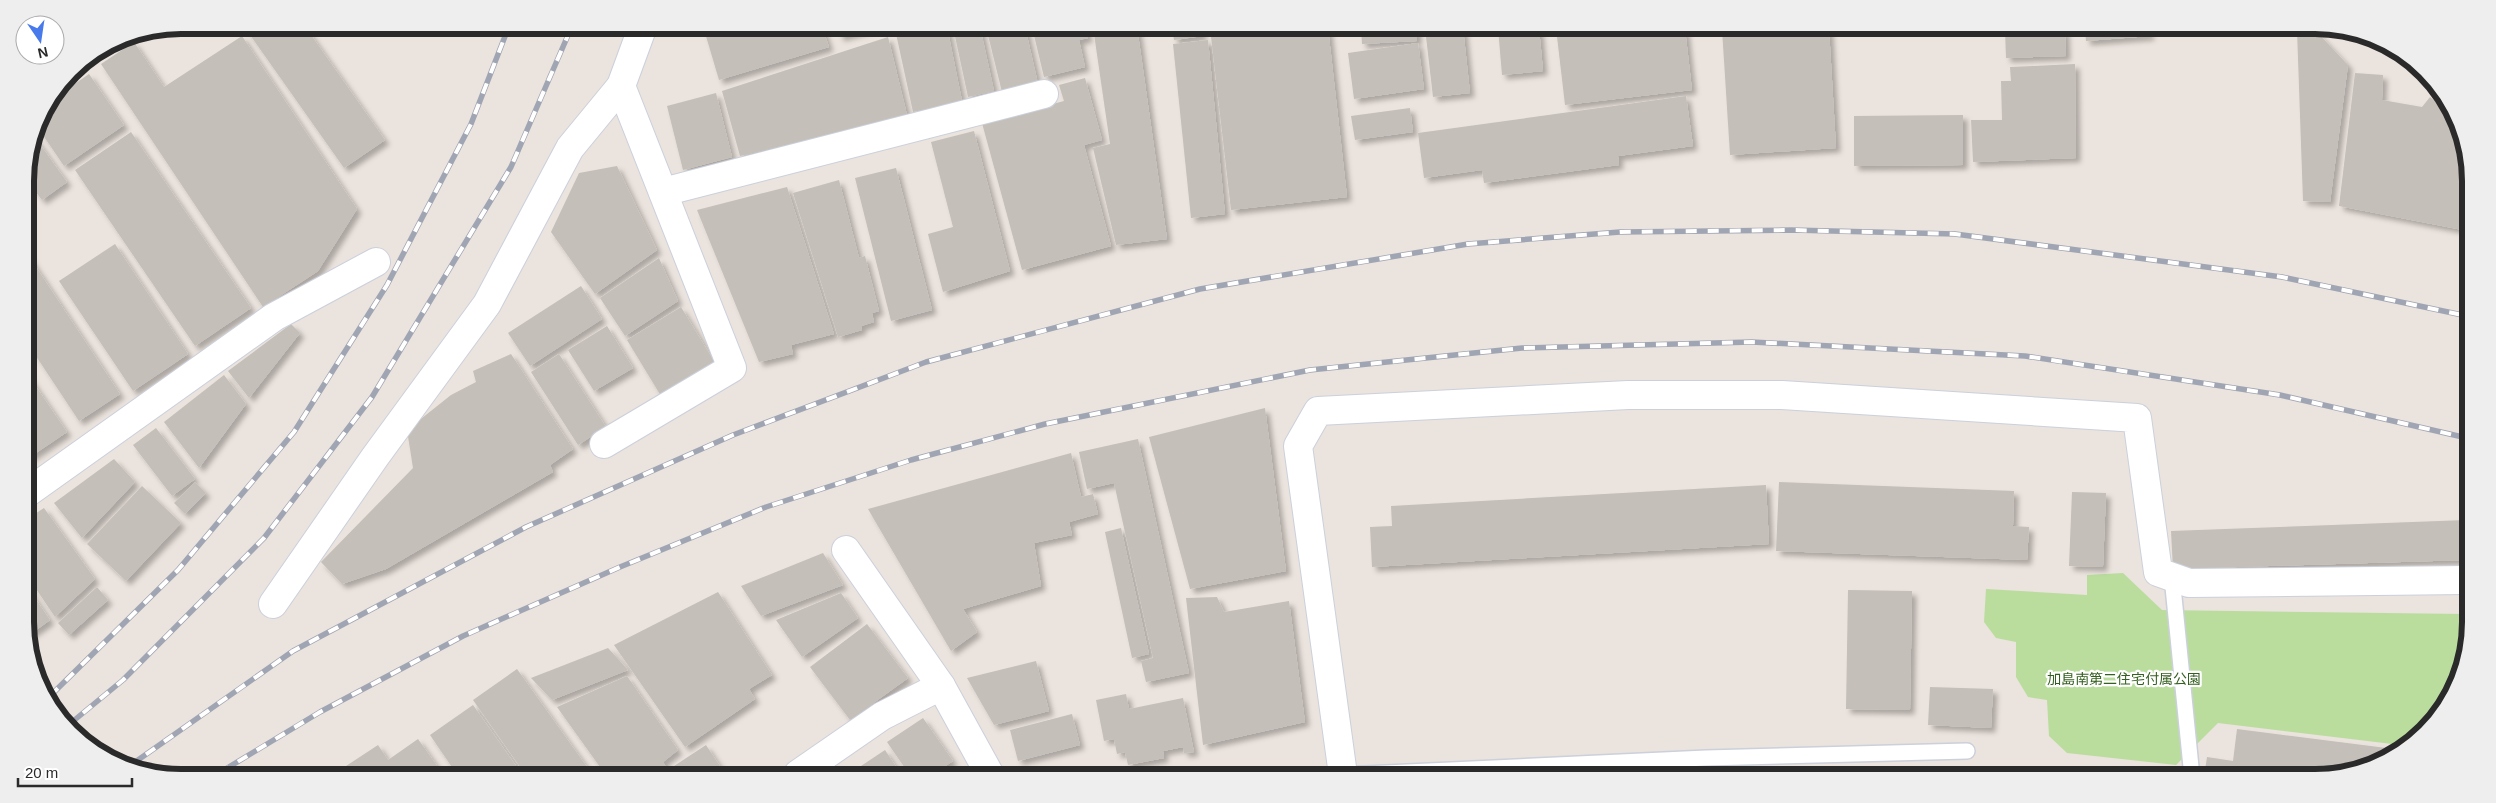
<svg xmlns="http://www.w3.org/2000/svg" width="2496" height="803" font-family="Arial,'Noto Sans JP',sans-serif">
	<defs>
		<filter id="shadow"><feDropShadow dx="4.5" dy="4.5" stdDeviation="2.5" flood-color="#0004"/></filter>
	</defs>
	<rect width="100%" height="100%" fill="#ebe3dd"/>
	<polygon fill="#badd9e" points="2123,573 2162,610 2466,614 2466,663 2445,708 2409,746 2218,723 2176,765 2067,753 2049,736 2047,700 2028,697 2016,677 2016,642 1996,638 1984,622 1986,589 2087,595 2087,575"/>
	<g fill="#c4bfb9" filter="url(#shadow)">
		<polygon points="243,25 304,25 385,140 344,168"/>
		<polygon points="703,26 822,27 829,47 719,80"/>
		<polygon points="837,27 875,27 840,37"/>
		<polygon points="906,27 947,27 962,101 913,112 895,29"/>
		<polygon points="953,27 980,27 994,91 968,97"/>
		<polygon points="986,27 1025,27 1038,84 1002,92"/>
		<polygon points="1032,27 1086,27 1088,38 1079,40 1085,67 1044,77"/>
		<polygon points="1093,27 1137,27 1167,239 1116,245 1093,148 1110,144"/>
		<polygon points="1172,27 1201,28 1203,36 1174,40"/>
		<polygon points="1210,28 1328,28 1347,197 1231,210"/>
		<polygon points="1361,28 1417,28 1417,41 1362,44"/>
		<polygon points="1425,28 1463,28 1470,93 1433,97"/>
		<polygon points="1498,28 1539,28 1543,71 1502,75"/>
		<polygon points="1556,28 1685,29 1692,90 1565,105"/>
		<polygon points="1722,29 1829,29 1836,148 1730,155"/>
		<polygon points="2005,30 2065,30 2066,56 2006,58"/>
		<polygon points="2085,30 2149,30 2150,36 2086,41"/>
		<polygon points="2297,30 2315,30 2348,65 2330,202 2303,201"/>
		<polygon points="242,36 357,209 318,271 263,307 101,64 134,42 164,87"/>
		<polygon points="888,37 907,115 740,156 722,91"/>
		<polygon points="1208,40 1225,214 1191,218 1173,44"/>
		<polygon points="1418,43 1424,89 1354,99 1348,53"/>
		<polygon points="2075,64 2076,158 1973,162 1971,120 2002,120 2001,81 2011,81 2010,67"/>
		<polygon points="2355,73 2383,75 2382,100 2422,107 2430,97 2450,114 2468,151 2468,231 2339,206"/>
		<polygon points="89,74 124,125 64,166 36,125 37,121 50,101"/>
		<polygon points="1085,78 1102,140 1084,145 1111,246 1022,270 982,123 1064,101 1059,85"/>
		<polygon points="716,93 732,157 683,170 667,106"/>
		<polygon points="1686,96 1693,146 1618,156 1619,165 1484,183 1482,170 1424,178 1418,133"/>
		<polygon points="1410,108 1413,132 1355,140 1351,116"/>
		<polygon points="1963,115 1963,165 1854,166 1854,116"/>
		<polygon points="974,131 1010,271 943,292 928,234 953,227 931,142"/>
		<polygon points="131,132 251,308 195,346 75,170"/>
		<polygon points="34,136 67,182 42,200 25,178"/>
		<polygon points="617,166 657,250 595,294 551,232 579,173"/>
		<polygon points="896,168 932,310 891,321 855,178"/>
		<polygon points="839,180 859,258 865,256 879,311 872,313 874,322 861,326 862,330 838,337 793,193"/>
		<polygon points="787,187 834,334 791,345 793,354 759,362 697,210"/>
		<polygon points="115,244 188,354 133,391 59,281"/>
		<polygon points="26,252 120,394 79,421 26,341"/>
		<polygon points="659,258 678,301 625,336 600,298"/>
		<polygon points="581,286 602,319 530,366 508,333"/>
		<polygon points="681,307 715,363 661,396 627,340"/>
		<polygon points="291,324 300,333 249,398 228,371"/>
		<polygon points="607,326 633,368 594,391 568,350"/>
		<polygon points="511,354 573,449 550,465 553,472 386,569 342,584 321,562 413,468 407,430 451,395 476,382 473,371"/>
		<polygon points="559,354 606,427 578,445 531,372"/>
		<polygon points="26,372 67,432 27,459"/>
		<polygon points="224,375 246,404 199,468 164,422"/>
		<polygon points="1265,408 1286,571 1190,589 1149,437"/>
		<polygon points="156,428 195,479 172,496 133,445"/>
		<polygon points="1138,439 1189,673 1146,682 1141,661 1153,658 1114,483 1087,489 1079,452"/>
		<polygon points="1071,453 1081,497 1093,494 1098,514 1069,522 1072,535 1034,543 1041,586 963,609 977,632 951,651 868,509"/>
		<polygon points="114,459 135,482 82,538 54,503"/>
		<polygon points="195,482 206,493 185,514 174,503"/>
		<polygon points="1779,482 2014,491 2013,526 2029,527 2027,560 1776,551"/>
		<polygon points="1766,485 1769,544 1372,567 1370,527 1392,526 1391,506"/>
		<polygon points="142,486 181,523 126,581 87,544"/>
		<polygon points="2072,492 2106,493 2103,567 2069,566"/>
		<polygon points="44,508 95,579 55,617 28,577 27,519"/>
		<polygon points="2466,520 2466,560 2173,569 2171,531"/>
		<polygon points="1121,528 1149,654 1132,658 1105,532"/>
		<polygon points="823,553 843,585 761,616 741,586"/>
		<polygon points="97,587 108,600 69,635 58,623"/>
		<polygon points="28,588 50,620 28,636"/>
		<polygon points="1848,590 1912,591 1910,710 1846,709"/>
		<polygon points="718,592 772,675 749,689 755,699 685,747 614,645"/>
		<polygon points="841,593 858,618 802,657 776,620"/>
		<polygon points="1217,597 1224,612 1289,601 1305,722 1203,745 1186,598"/>
		<polygon points="867,624 908,678 850,720 810,667"/>
		<polygon points="608,648 628,670 552,700 531,678"/>
		<polygon points="1036,661 1049,711 994,725 967,678"/>
		<polygon points="517,669 592,774 525,774 473,700"/>
		<polygon points="627,676 678,750 663,762 670,774 605,774 557,707"/>
		<polygon points="1930,687 1993,689 1991,728 1928,725"/>
		<polygon points="1126,694 1129,709 1183,698 1194,752 1184,753 1183,747 1163,751 1164,758 1128,765 1125,752 1117,754 1114,739 1104,741 1096,700"/>
		<polygon points="473,705 521,773 456,773 430,735"/>
		<polygon points="1072,714 1080,745 1018,761 1010,730"/>
		<polygon points="923,718 953,761 933,774 909,774 887,742"/>
		<polygon points="2237,729 2402,750 2366,770 2325,778 2204,777 2207,757 2233,761"/>
		<polygon points="418,739 442,773 342,773 340,770 378,745 388,760"/>
		<polygon points="706,745 725,774 680,774 674,766"/>
		<polygon points="885,750 901,774 849,774"/>
	</g>
	<g fill="none" stroke-linecap="round" stroke-linejoin="round">
		<defs>
			<g id="service">
				<polyline points="2172,577 2192,777"/>
				<polyline points="1343,775 1706,758 1967,751"/>
			</g>
			<g id="minor">
				<polyline points="663,192 1044,94"/>
				<polyline points="604,444 732,368 621,86 643,26"/>
				<polyline points="27,493 274,317 376,262"/>
				<polyline points="846,550 941,686 990,775"/>
				<polyline points="273,604 375,457 487,304 570,148 621,86"/>
				<polyline points="798,774 882,716 941,686"/>
				<polyline points="1343,775 1298,446 1318,411 1628,395 1782,395 2137,418 2158,572 2189,583 2466,580"/>
			</g>
		</defs>
		<use href="#service" stroke="#cbd0db" stroke-width="18"/>
		<use href="#minor" stroke="#cbd0db" stroke-width="30"/>
		<use href="#service" stroke="#fff" stroke-width="15"/>
		<use href="#minor" stroke="#fff" stroke-width="28"/>
		<defs>
			<g id="rail">
				<polyline points="50,696 178,570 294,432 387,285 471,124 509,26"/>
				<polyline points="66,727 123,680 264,538 372,397 511,167 572,26"/>
				<polyline points="128,767 293,651 526,527 733,435 926,362 1200,289 1468,244 1620,232 1791,230 1955,234 2282,277 2467,316"/>
				<polyline points="219,773 320,712 463,636 620,567 766,507 911,460 1045,424 1310,370 1522,348 1752,342 2025,356 2280,395 2467,438"/>
			</g>
		</defs>
		<use href="#rail" stroke="#a0a5b3" stroke-width="5.5"/>
		<use href="#rail" stroke="#fff" stroke-width="4" stroke-dasharray="11" stroke-linecap="butt"/>
	</g>
	<g text-anchor="middle" stroke-width="4.5" stroke-linejoin="round" paint-order="stroke">
		<g font-size="14" fill="#356120" stroke="#fff">
			<text x="2124" y="684">加島南第二住宅付属公園</text>
		</g>
	</g>
	<path d="M0 0H2496V803H0ZM181 34H2315A147 147 0 0 1 2462 181V622A147 147 0 0 1 2315 769H181A147 147 0 0 1 34 622V181A147 147 0 0 1 181 34Z" fill="#eee" fill-rule="evenodd"/>
	<path fill="none" stroke="#2a2a2a" stroke-width="6" d="M181 34H2315A147 147 0 0 1 2462 181V622A147 147 0 0 1 2315 769H181A147 147 0 0 1 34 622V181A147 147 0 0 1 181 34Z"/>
	<g transform="translate(40 40) rotate(167)"><circle r="24" fill="#ffffff" stroke="#aaaaaa"/>
	<path d="M0-4L9 19L0 12L-9 19Z" fill="#497aec"/>
	<text y="-8" font-size="14" font-weight="bold" text-anchor="middle" fill="#2a2a2a">N</text>
	</g>
	<path d="M18 778v8h114v-8" fill="none" stroke="#2a2a2a" stroke-width="2.5"/>
	<text x="25" y="778" font-size="15" fill="#2a2a2a" stroke="#ffffff" stroke-width="4" paint-order="stroke">20 m</text>
</svg>
